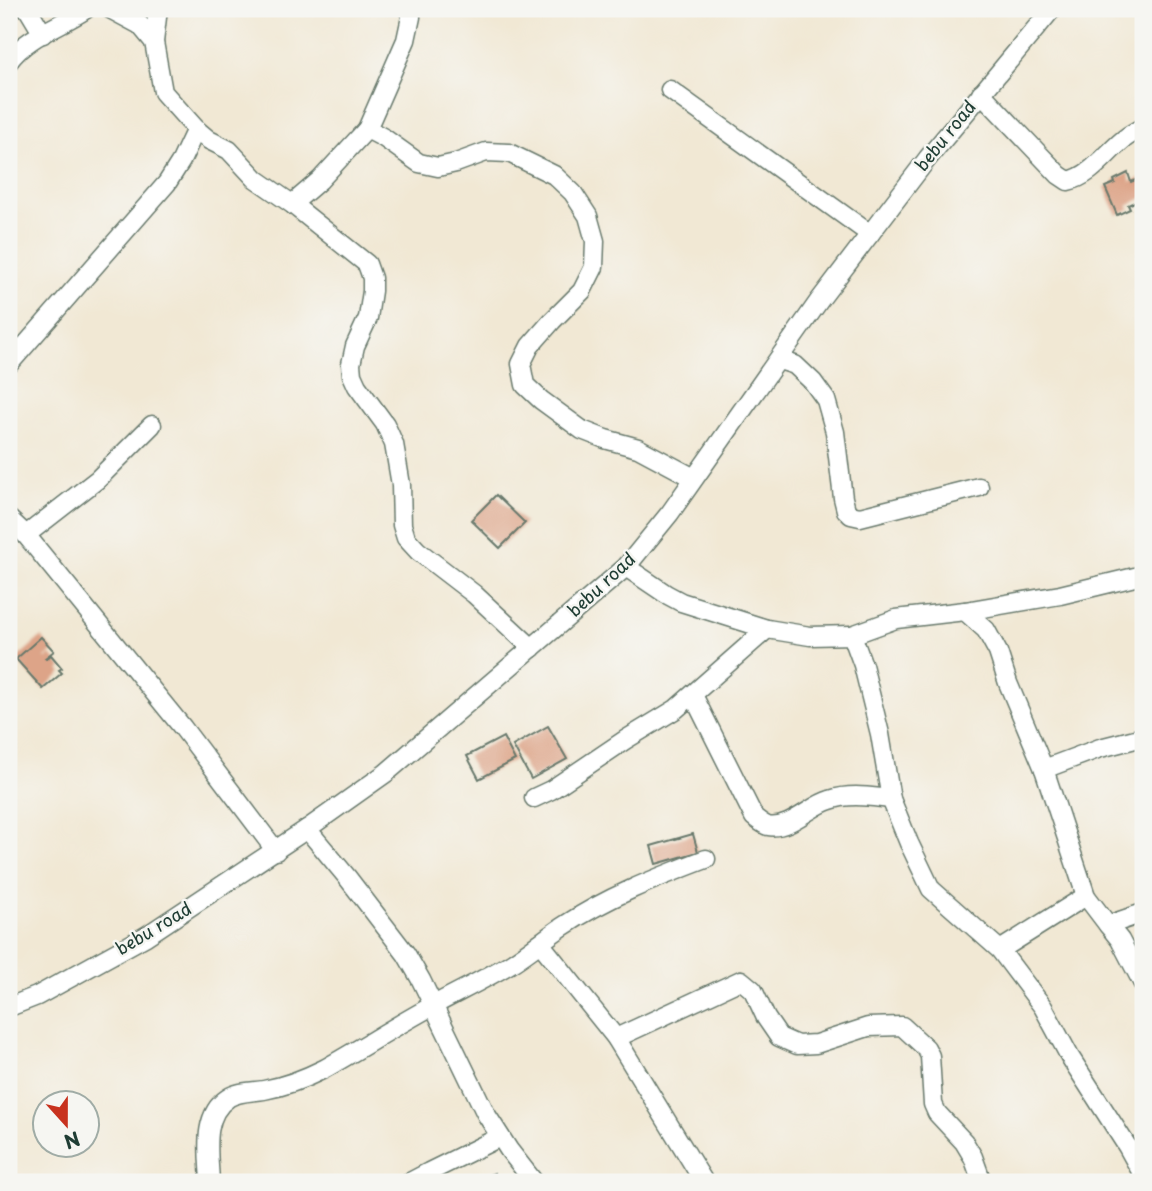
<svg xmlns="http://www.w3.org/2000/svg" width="1152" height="1191" font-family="'Playpen Sans',sans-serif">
	<rect width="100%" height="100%" fill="#f6f6f2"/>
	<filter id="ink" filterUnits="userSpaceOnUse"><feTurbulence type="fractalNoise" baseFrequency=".0143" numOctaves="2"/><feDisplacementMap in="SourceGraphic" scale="14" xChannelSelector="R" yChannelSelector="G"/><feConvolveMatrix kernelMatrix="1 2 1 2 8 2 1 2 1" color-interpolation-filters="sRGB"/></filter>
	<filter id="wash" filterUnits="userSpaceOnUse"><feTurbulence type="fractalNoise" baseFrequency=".00686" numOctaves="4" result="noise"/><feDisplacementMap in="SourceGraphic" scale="28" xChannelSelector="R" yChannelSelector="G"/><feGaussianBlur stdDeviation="1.57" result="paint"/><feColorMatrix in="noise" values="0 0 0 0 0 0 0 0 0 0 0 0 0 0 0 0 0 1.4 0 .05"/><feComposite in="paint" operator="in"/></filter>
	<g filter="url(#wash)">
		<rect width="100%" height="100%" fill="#f1e8d4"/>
		<g id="blocks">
			<g fill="#dda488">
				<polygon points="1128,173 1131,182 1140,178 1143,186 1143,198 1128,205 1130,209 1117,215 1105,187 1115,183 1114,180"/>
				<polygon points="496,495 525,523 500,548 471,520"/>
				<polygon points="41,637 54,651 45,658 46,659 51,655 62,668 59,670 62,673 43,689 16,659"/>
				<polygon points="548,726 567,759 531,779 513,746"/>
				<polygon points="503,737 515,760 479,779 467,756"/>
				<polygon points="693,834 698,852 656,864 651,846"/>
				<polygon points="494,1173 496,1179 502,1177 503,1182 486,1182 484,1177"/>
			</g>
		</g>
	</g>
	<g filter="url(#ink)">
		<use href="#blocks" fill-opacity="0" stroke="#68796c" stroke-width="2"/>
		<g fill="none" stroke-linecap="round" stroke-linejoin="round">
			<defs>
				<g id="minor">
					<polyline points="28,9 43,34"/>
					<polyline points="110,9 140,25 154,42"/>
					<polyline points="158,9 154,42 163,92 196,129 209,140 229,150 256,179 292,204 367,264 372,278 372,291 368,318 355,346 351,364 352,375 357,386 385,424 394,444 401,485 402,525 406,538 418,551 474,594 532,648"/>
					<path d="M9 61C27 36 61 26 86 9"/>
					<polyline points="670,90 870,234"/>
					<path d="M981 93 1059 175 1068 181C1093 176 1108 150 1128 136 1133 133 1138 130 1143 127"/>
					<polyline points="367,129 384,138 419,163 438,167 456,163 486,152 509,153 554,175 573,193 588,216 595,241 594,267 582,291 552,321 530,346 521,364 525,385 541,400 582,430 605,439 638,448 694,478"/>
					<polyline points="292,204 320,180 367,129 406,40 411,17 410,9"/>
					<polyline points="779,360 795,365 813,382 826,400 835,432 843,498 846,510 851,515 860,517 979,487"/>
					<polyline points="9,364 167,183 181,161 196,129"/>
					<polyline points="9,519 26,535 183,728 276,851"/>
					<polyline points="26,535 98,479 152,425"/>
					<polyline points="626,567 666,594 681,602 767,629 810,636 852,635 863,665 880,734 891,799 909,843 931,889 1000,950 1043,1007 1070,1057 1127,1146 1143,1175"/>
					<polyline points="965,611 986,630 998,652 1008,683 1044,769 1086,896 1108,925 1143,913"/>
					<polyline points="852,635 896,619 965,611 1060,595 1143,575"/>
					<path d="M693 695 754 817C758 820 764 825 768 826 790 830 811 805 830 800 850 793 871 797 891 799"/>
					<polyline points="1044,769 1100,748 1143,737"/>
					<polyline points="534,798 551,790 625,740 676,709 767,629"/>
					<polyline points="307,829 347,877 406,954 421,980 486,1114 509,1150 534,1182"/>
					<polyline points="1108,925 1120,940 1143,984"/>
					<polyline points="540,943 616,1038 704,1182"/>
					<polyline points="1000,950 1086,896"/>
					<polyline points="9,1007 37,996 146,936 307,829 386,773 626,567 670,513 819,301 870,234 928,158 1052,9"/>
					<polyline points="616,1038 741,980 753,990 766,1018 779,1037 797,1045 816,1044 868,1027 902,1026 926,1048 930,1056 933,1104 937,1113 964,1142 973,1157 982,1182"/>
					<path d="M210 1182C209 1155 201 1116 228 1098 238 1091 252 1092 264 1090 286 1086 304 1079 324 1069 361 1048 397 1025 434 1005 460 991 485 979 510 964 528 953 544 939 562 927 607 897 656 878 706 859"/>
					<polyline points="410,1182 429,1172 500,1137"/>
				</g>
			</defs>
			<use href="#minor" stroke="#68796c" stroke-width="21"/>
			<use href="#minor" stroke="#fff" stroke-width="18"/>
		</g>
	</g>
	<g text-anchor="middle" stroke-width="5" stroke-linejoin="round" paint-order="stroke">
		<g font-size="18" fill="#1f3d34" stroke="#f6f6f2">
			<text transform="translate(946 136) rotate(-51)" y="6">bebu road</text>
			<text transform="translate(602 585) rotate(-43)" y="6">bebu road</text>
			<text transform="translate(154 929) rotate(-31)" y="6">bebu road</text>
		</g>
	</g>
	<rect width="1152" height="1191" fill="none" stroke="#f6f6f2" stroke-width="35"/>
	<g transform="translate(66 1124) rotate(159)"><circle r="33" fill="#f6f6f2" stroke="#a0aca6" stroke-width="2"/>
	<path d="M0-5L12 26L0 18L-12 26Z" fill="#c8321e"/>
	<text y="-10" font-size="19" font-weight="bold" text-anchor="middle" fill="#1f3d34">N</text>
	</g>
</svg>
